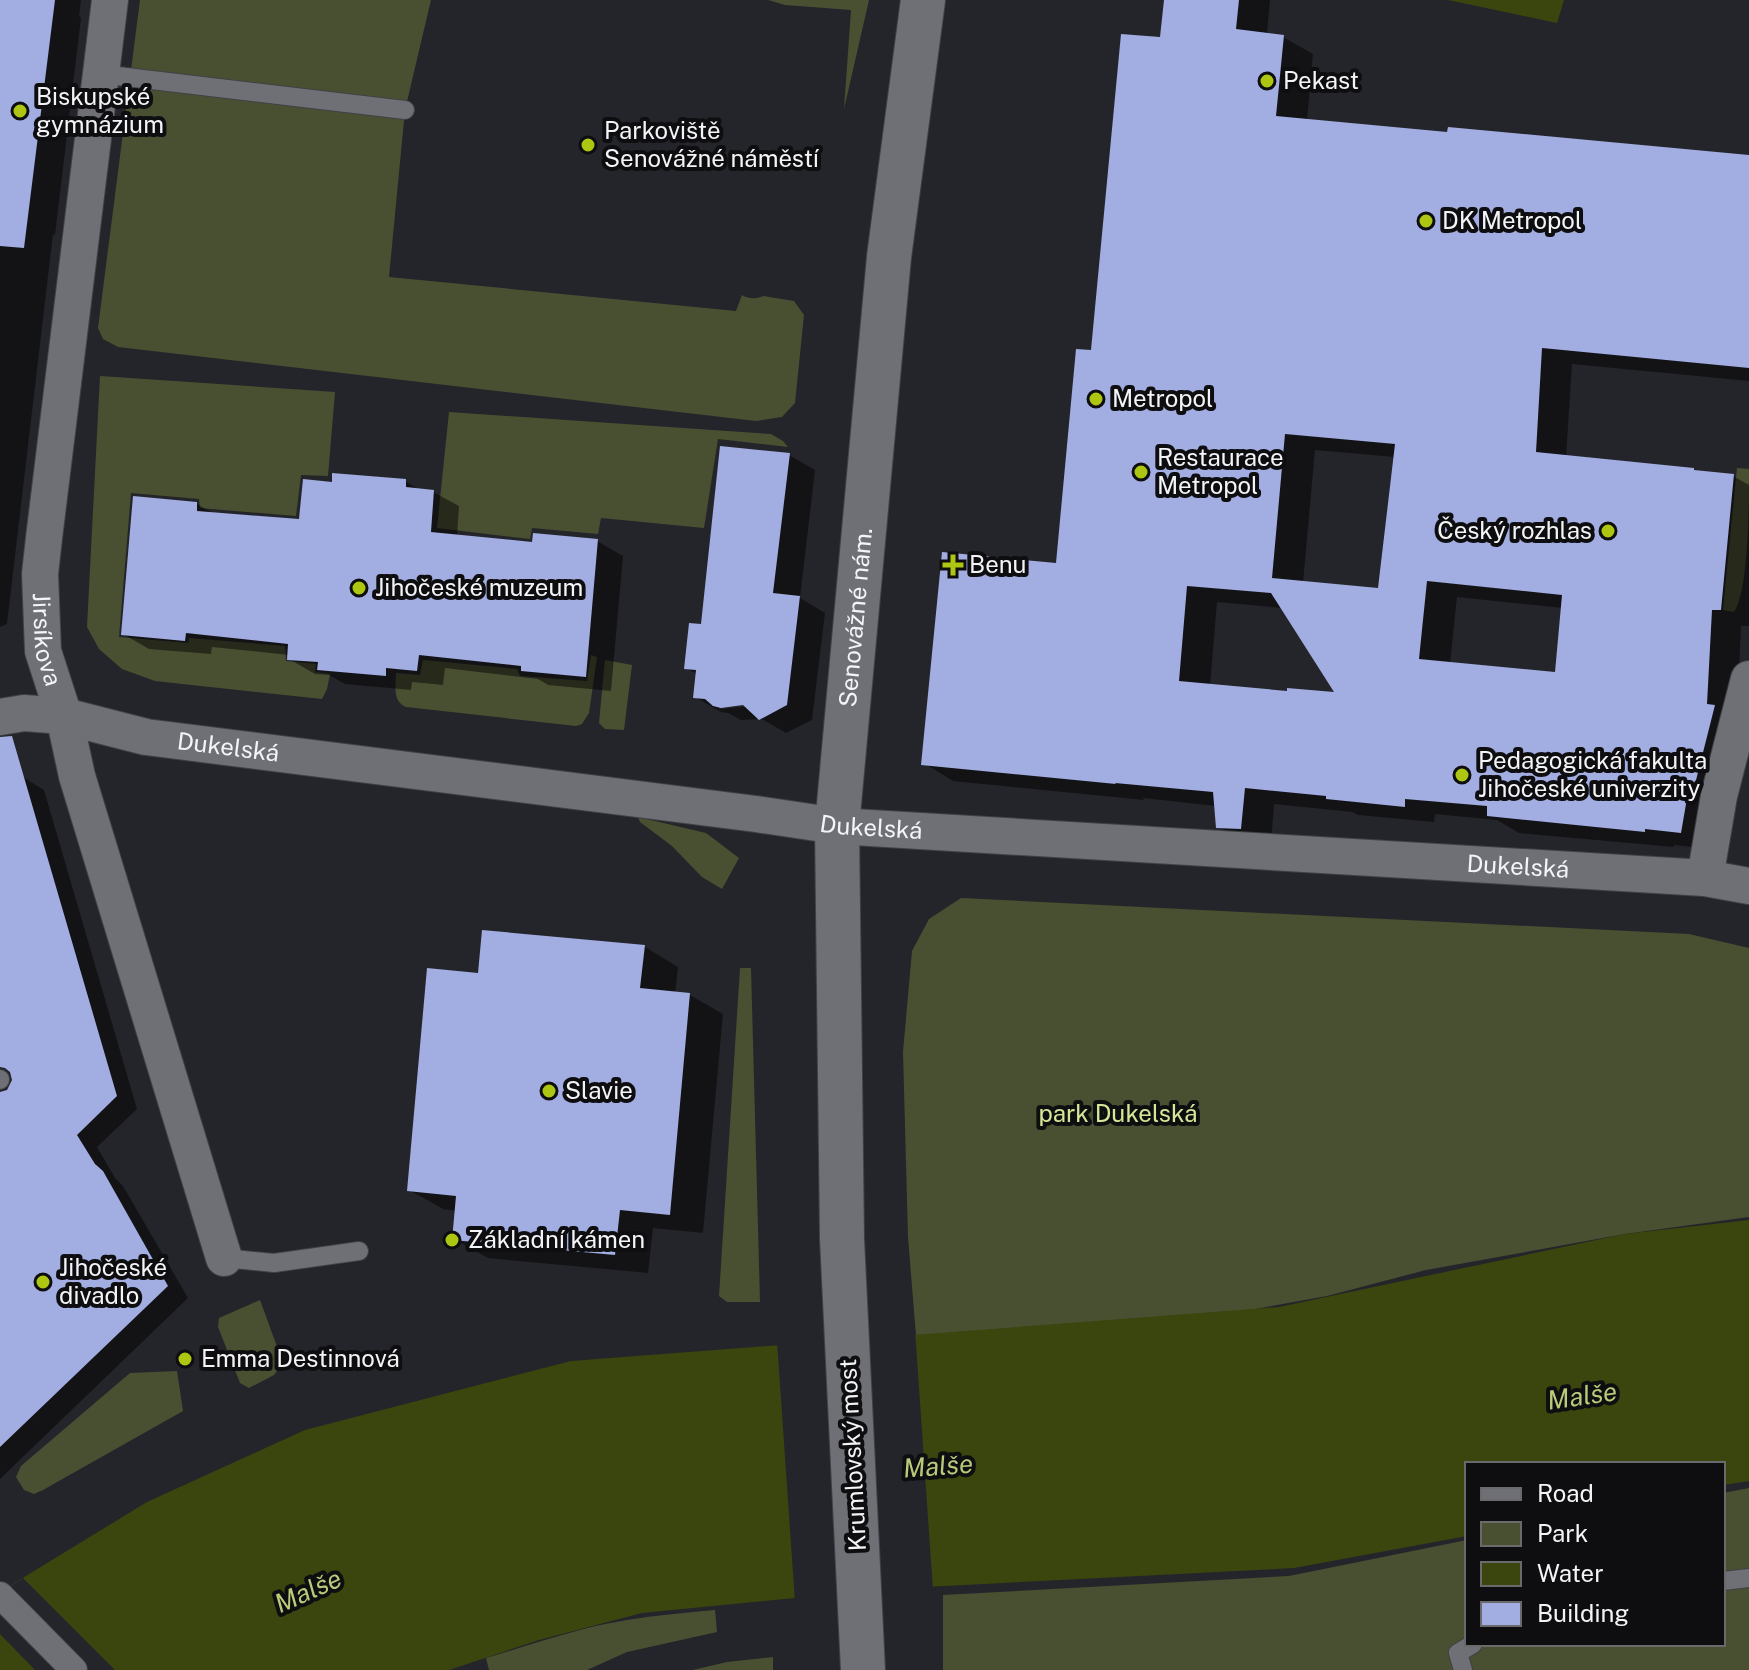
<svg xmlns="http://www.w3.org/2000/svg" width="1749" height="1670" font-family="'Public Sans',sans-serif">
	<rect width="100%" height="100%" fill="#24252a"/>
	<g fill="#495032">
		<path d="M140 0H431L405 110 389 277 736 311 742 295C747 299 758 299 763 296L794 301 804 315 795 403 782 417 756 421 118 347 103 339 98 328Z"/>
		<polygon points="768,0 869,0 844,109 851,10 785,5"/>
		<polygon points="100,376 335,392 328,476 301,475 296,516 200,508 199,499 131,493 119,637 188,643 189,638 285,646 286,661 316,664 315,672 330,674 327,689 322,699 155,681 122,669 99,649 87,627"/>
		<polygon points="449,412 771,434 783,441 788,447 718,439 704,528 601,518 598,534 532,528 530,539 437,528"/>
		<path d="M1737 468 1749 469C1749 502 1749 589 1734 612L1723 610Z"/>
		<path d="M591 655 597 657 589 713 582 724 576 726 406 707C392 701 396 686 396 673L420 675 423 660 517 669 520 676 587 681Z"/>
		<polygon points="605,660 632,665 624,730 605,729 599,723"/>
		<polygon points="638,817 706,833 739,858 722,889 702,877 672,846 640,822"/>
		<polygon points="961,898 1689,934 1749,948 1749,1217 1625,1234 1426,1270 1327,1296 1250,1310 916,1336 908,1237 903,1052 912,951 929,919"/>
		<polygon points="740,968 751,968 760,1302 727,1302 719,1296"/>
		<polygon points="260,1300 283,1363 274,1375 249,1388 240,1383 218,1327 219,1318"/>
		<polygon points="177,1371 183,1411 43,1490 34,1494 24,1490 16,1477 21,1466 130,1373"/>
		<polygon points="1749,1488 1749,1670 943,1670 943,1595 1289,1576 1467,1540 1467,1644 1723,1644 1723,1493"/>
		<path d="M715 1610 717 1632 627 1652 587 1670H489L486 1658C517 1649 549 1638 580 1630 624 1618 670 1614 715 1610Z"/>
		<polygon points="773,1657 773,1670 693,1670 727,1662"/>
	</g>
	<g fill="#3b450e">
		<polygon points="1448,0 1564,0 1557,23"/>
		<polygon points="1749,1220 1749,1481 1723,1485 1723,1464 1467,1464 1467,1536 1294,1568 885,1589 642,1613 539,1640 449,1670 0,1670 0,1593 16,1582 147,1502 305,1430 571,1361 1279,1307 1625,1234"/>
	</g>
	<g fill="#24252a">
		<polygon points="915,1330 933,1590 886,1593 795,1602 777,1341"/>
		<polygon points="23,1578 115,1670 35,1670 0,1634 0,1593"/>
	</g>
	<g fill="#0007" fill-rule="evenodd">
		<polygon points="0,0 81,0 79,16 81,18 55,235 53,234 7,624 0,627"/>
		<path d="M1166 0H1270L1267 35 1283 37 1313 54 1307 121 1749 157V381L1572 364 1566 457 1733 476 1749 485V626H1741L1737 720 1711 849 1674 845V847L1519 833 1497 820 1435 814 1434 822 1358 815 1352 812 1274 804 1271 845 1248 844 1218 826 1216 806 1143 798 1144 800 953 781 924 763 1058 565 1093 352 1162 40ZM1315 450 1395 457 1380 590 1303 583ZM1457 597 1563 608 1556 674 1450 664ZM1217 602 1282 608 1338 695 1210 686Z"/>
		<path d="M789 455 815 470 800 598 825 613 812 720 786 733 762 719 741 720 728 713 721 712 695 697 697 674 686 668 702 626ZM753 702V706L719 709V705Z"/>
		<polygon points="405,481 421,491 433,492 459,506 457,537 534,544 597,541 623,556 611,691 548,685 538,679 445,668 443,685 412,682 411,690 345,684 329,675 315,674 289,659 289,655 212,647 211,654 149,649 123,634 197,504 216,515 301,522 334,484"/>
		<polygon points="0,775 23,777 44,790 137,1109 97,1147 115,1178 123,1186 188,1298 0,1479 0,1098 52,1174 0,998"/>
		<polygon points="645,947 678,967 675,994 690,995 723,1014 703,1233 653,1228 648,1273 488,1258 454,1239 457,1211 443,1209 409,1190 480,975"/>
	</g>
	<g fill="#a2ade1" fill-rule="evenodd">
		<polygon points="0,0 55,0 24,248 0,246"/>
		<path d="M1164 0H1239L1236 29 1284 35 1276 116 1447 132 1448 127 1749 155V368L1542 348 1536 452 1694 468V470L1734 474 1721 610H1712L1707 704 1715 705 1690 804H1686L1681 833 1645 829V832L1487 816V806L1405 799V807L1326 799V796L1245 788 1241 829 1216 828 1213 792 1115 783 1116 784 921 765 942 552 1056 563 1076 349 1091 350 1121 34 1160 37ZM1285 434 1395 444 1378 588 1272 578ZM1427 581 1562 595 1555 672 1419 659ZM1187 586 1271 593 1334 692 1287 688V691L1179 681Z"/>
		<polygon points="720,446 790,453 773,593 800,596 787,705 759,720 743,705 721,708 713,706 705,699 693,698 696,670 684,669 689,623 701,624"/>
		<polygon points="332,473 406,479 406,487 434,490 431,532 532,542 533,533 598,539 586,677 521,671 521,666 419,655 417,671 386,668 386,676 317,670 318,662 287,660 288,644 186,633 185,641 121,635 133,496 197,502 197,511 299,519 303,479 332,482"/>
		<polygon points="12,736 117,1096 77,1135 95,1164 103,1171 168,1286 0,1447 0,1092 7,1090 12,1080 10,1072 5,1068 0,1067 0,737"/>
		<polygon points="482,930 645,945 640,988 690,993 670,1215 620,1210 615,1255 452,1240 456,1196 407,1191 427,968 478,973"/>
	</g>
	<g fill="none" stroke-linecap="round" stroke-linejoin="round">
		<defs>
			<g id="service">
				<polyline points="101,74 405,110"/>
				<polyline points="0,1079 0,1080"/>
				<polyline points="224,1258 274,1263 359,1251"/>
				<polyline points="1723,1581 1749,1578"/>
				<polyline points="1463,1670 1458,1653 1473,1644"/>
			</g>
			<polyline id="pedestrian" points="0,1595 74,1670"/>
			<g id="minor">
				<path id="s1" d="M110 0 44 538 40 574 43 651 64 716 77 776 224 1258"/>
				<path id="s2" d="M0 717 24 713 64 716 146 737 756 814 837 826 1705 878 1749 886"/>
				<polyline points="1705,878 1719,796 1749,679"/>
			</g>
			<g id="tertiary">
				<path id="s3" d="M863 1670 842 1239 837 826 889 257 923 0"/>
			</g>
		</defs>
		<use href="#service" stroke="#404145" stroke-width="20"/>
		<use href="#pedestrian" stroke="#404145" stroke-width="28"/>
		<use href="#minor" stroke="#404145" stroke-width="38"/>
		<use href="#tertiary" stroke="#404145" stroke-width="46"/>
		<use href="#service" stroke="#6e7076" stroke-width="18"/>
		<use href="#pedestrian" stroke="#6e7076" stroke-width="26"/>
		<use href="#minor" stroke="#6e7076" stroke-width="36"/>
		<use href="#tertiary" stroke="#6e7076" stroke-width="44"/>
	</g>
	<g fill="#acc612" stroke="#0e0e11" stroke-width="3">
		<circle cx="1267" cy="81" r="8"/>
		<circle cx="20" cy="111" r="8"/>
		<circle cx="588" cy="145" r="8"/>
		<circle cx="1426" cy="221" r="8"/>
		<circle cx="1096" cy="399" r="8"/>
		<circle cx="1141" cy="472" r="8"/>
		<circle cx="1608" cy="531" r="8"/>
		<path d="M949 553h8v8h8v8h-8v8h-8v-8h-8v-8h8z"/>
		<circle cx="359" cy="588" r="8"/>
		<circle cx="1462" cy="775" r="8"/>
		<circle cx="549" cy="1091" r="8"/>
		<circle cx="452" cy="1240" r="8"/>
		<circle cx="43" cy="1282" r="8"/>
		<circle cx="185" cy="1359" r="8"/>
	</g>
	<g text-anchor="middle" stroke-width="8" stroke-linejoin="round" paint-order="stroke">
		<g font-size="24" fill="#f3f4f7" stroke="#0e0e11" text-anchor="start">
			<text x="1283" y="89">Pekast</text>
			<text x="36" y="105">Biskupské<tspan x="36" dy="28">gymnázium</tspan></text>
			<text x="604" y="139">Parkoviště<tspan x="604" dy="28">Senovážné náměstí</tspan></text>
			<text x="1442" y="229">DK Metropol</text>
			<text x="1112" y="407">Metropol</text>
			<text x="1157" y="466">Restaurace<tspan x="1157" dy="28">Metropol</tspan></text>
			<text x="1592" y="539" text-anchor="end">Český rozhlas</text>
			<text x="969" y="573">Benu</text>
			<text x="375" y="596">Jihočeské muzeum</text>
			<text x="1478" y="769">Pedagogická fakulta<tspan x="1478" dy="28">Jihočeské univerzity</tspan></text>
			<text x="565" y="1099">Slavie</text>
			<text x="468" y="1248">Základní kámen</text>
			<text x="59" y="1276">Jihočeské<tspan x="59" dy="28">divadlo</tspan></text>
			<text x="201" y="1367">Emma Destinnová</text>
		</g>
		<g font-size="24" fill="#f3f4f7" stroke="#0e0e11">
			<text dy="8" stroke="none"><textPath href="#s3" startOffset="1054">Senovážné nám.</textPath></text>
			<text dy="8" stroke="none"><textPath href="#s1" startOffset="644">Jirsíkova</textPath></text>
			<text dy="8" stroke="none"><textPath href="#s2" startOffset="232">Dukelská</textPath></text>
			<text dy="8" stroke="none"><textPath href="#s2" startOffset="880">Dukelská</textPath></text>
			<text dy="8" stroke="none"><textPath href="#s2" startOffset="1528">Dukelská</textPath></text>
			<text transform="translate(853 1455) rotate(-93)" y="8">Krumlovský most</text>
		</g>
		<g font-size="24" fill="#d5e796" stroke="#0e0e11">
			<text x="1118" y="1122">park Dukelská</text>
		</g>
		<g font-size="26" font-style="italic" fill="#b9cb7a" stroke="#0e0e11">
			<text transform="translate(1582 1396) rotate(-8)" y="9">Malše</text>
			<text transform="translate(938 1466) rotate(-4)" y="9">Malše</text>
			<text transform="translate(308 1591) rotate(-24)" y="9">Malše</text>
		</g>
	</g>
	<rect x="1465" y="1462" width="260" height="184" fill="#0e0e11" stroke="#6a6a6d" stroke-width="2"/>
	<rect x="1481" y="1488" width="40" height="12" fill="#6e7076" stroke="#6a6a6d" stroke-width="2"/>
	<text x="1537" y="1502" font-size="24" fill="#f3f4f7">Road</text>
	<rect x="1481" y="1522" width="40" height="24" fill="#495032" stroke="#6a6a6d" stroke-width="2"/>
	<text x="1537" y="1542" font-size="24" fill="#f3f4f7">Park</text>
	<rect x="1481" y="1562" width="40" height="24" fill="#3b450e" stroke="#6a6a6d" stroke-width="2"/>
	<text x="1537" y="1582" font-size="24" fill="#f3f4f7">Water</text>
	<rect x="1481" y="1602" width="40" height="24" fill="#a2ade1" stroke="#6a6a6d" stroke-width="2"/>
	<text x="1537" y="1622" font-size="24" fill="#f3f4f7">Building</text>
</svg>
